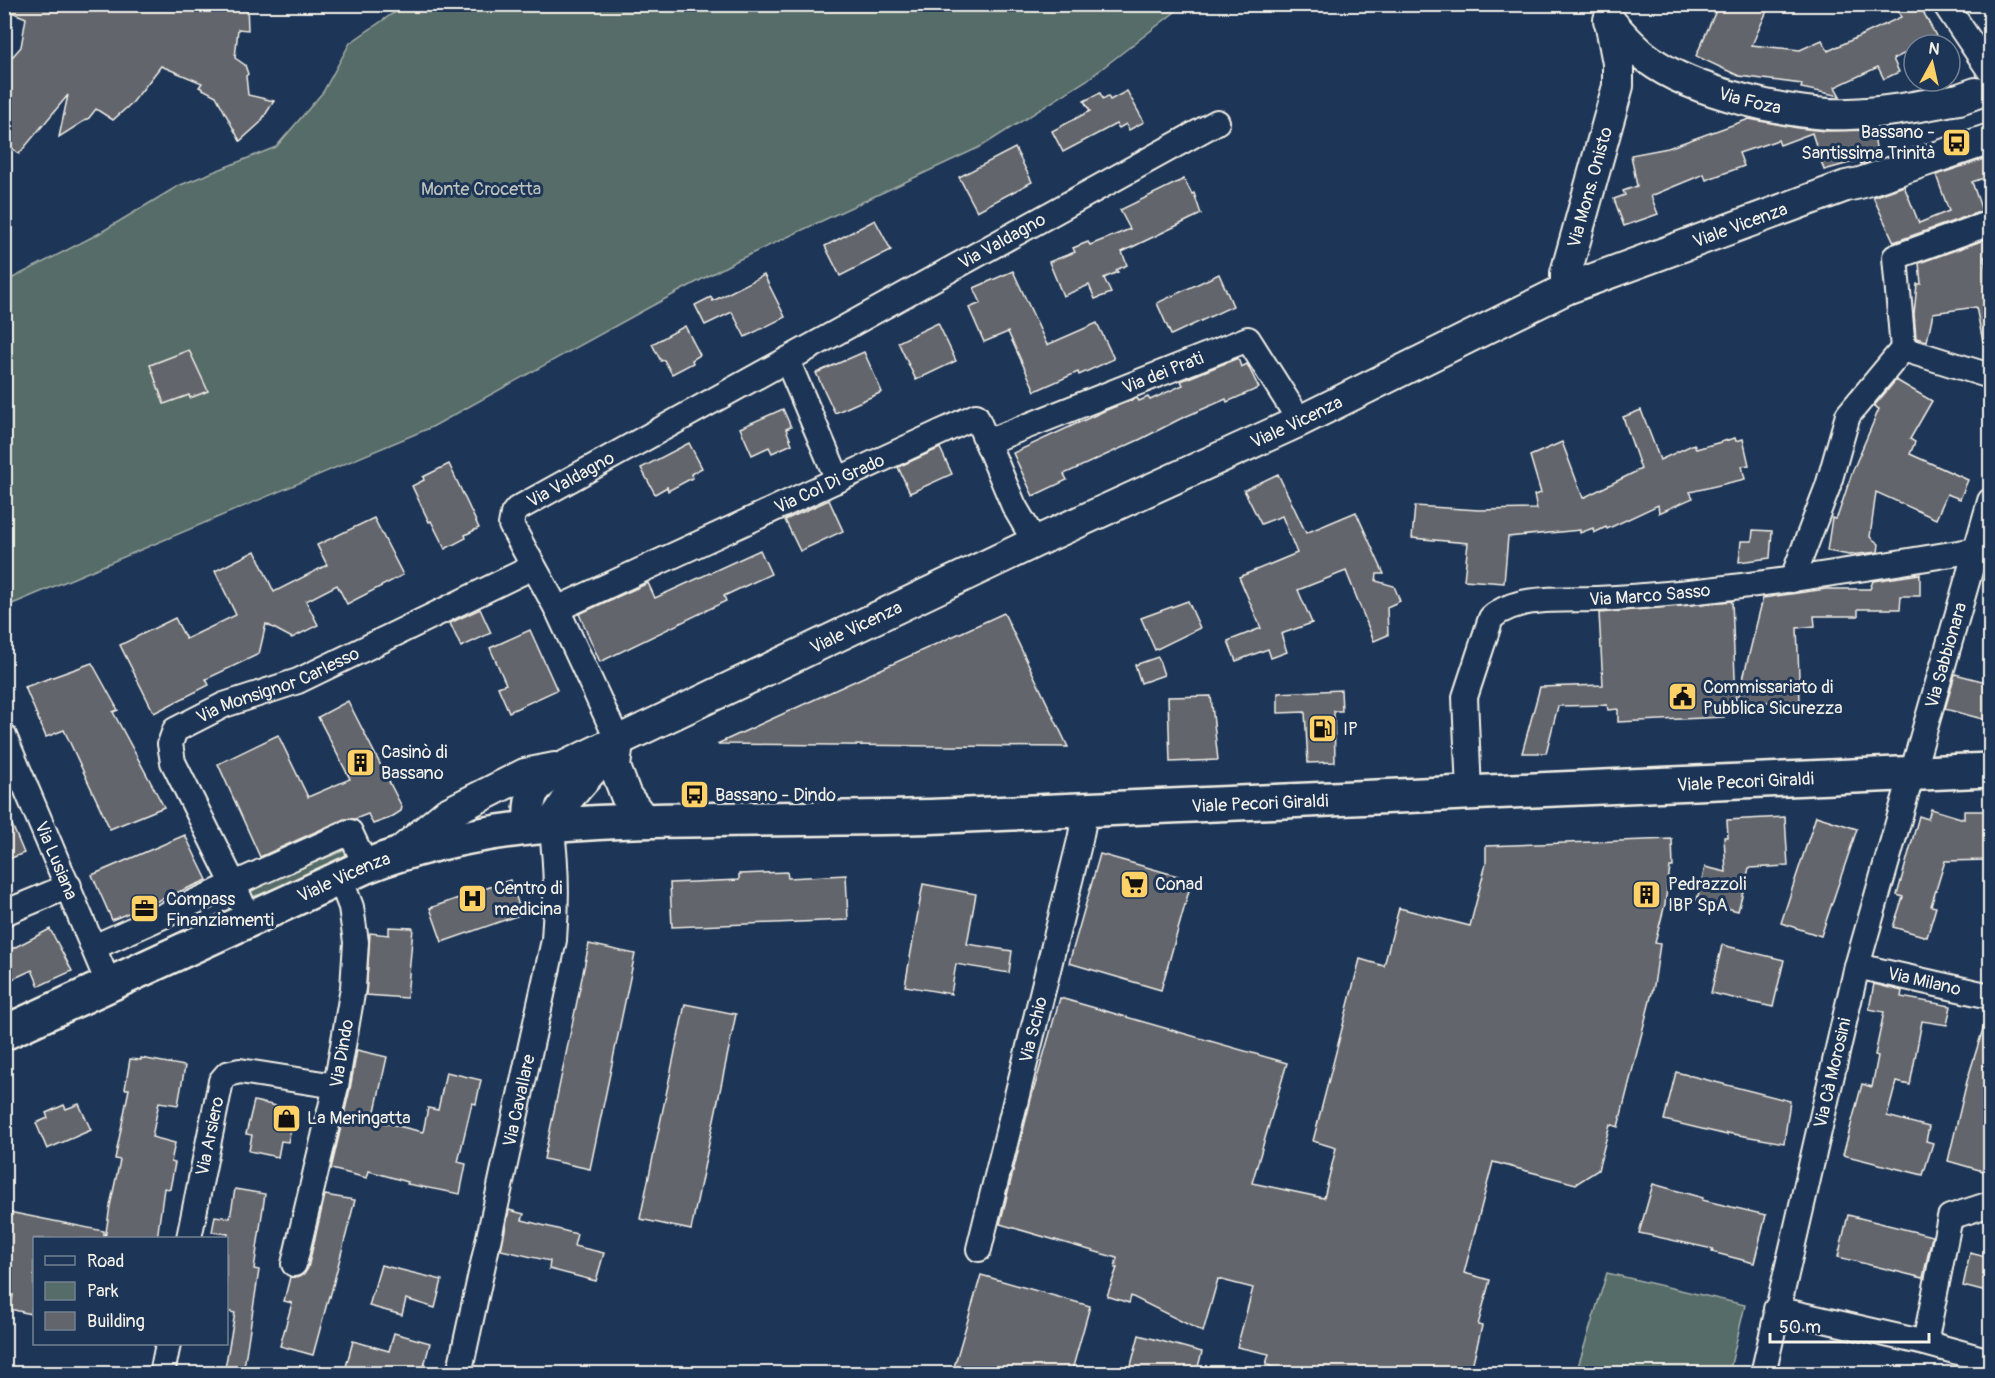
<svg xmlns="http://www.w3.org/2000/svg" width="1995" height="1378" font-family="Pangolin,sans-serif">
	<rect width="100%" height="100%" fill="#1d3557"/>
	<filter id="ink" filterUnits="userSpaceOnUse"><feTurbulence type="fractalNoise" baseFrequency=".0167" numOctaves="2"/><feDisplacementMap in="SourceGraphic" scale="12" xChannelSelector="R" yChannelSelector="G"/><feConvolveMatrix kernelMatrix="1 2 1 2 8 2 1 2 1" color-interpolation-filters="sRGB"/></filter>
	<g filter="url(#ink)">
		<g fill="#566c68" stroke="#a5aea8" stroke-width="1.5">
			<polygon points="415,4 1184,5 1087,80 982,146 738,260 648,308 432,427 5,607 5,282 98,234 178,186 276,147 323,92 350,43 392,14"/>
			<polygon points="350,848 353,855 261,894 251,897 246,891"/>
			<polygon points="1607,1273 1745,1305 1729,1373 1576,1373"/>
		</g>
		<g fill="#63656d" stroke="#f4f1e8" stroke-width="1.5">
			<polygon points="4,4 247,4 248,30 238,29 235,58 245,65 248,74 246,76 248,95 274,101 260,123 240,141 216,96 199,87 202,83 161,66 133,102 113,120 96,109 89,118 59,137 68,95 19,154 4,141 4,57 13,56 21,47 26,18 4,9"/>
			<polygon points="1719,4 1770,4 1752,45 1800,50 1822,40 1828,51 1901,17 1894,4 1919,4 1937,38 1923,45 1914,45 1914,49 1893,59 1899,72 1884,79 1878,67 1835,87 1840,96 1801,88 1802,84 1739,76 1696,56"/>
			<polygon points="1127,91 1144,122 1129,130 1126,124 1119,128 1116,124 1063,152 1052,131 1090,111 1084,101 1100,93 1103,99 1108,96 1110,100"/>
			<polygon points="1749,119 1798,128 1825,131 1873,130 1878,159 1861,164 1860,160 1824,170 1812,133 1780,145 1778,140 1739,153 1744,166 1706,180 1704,174 1651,196 1658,214 1624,226 1614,199 1625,195 1623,191 1637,186 1631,155 1668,148"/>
			<polygon points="1015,148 1032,182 977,211 959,177"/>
			<polygon points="1990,157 1990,176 1972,182 1982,211 1894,242 1873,197 1904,186 1919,223 1949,211 1936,175"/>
			<polygon points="1184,179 1192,194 1194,193 1201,214 1122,252 1127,265 1116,270 1118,272 1104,278 1111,293 1095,299 1089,285 1063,296 1049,262 1075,252 1073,248 1088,242 1090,245 1130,229 1120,210"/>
			<polygon points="875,220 891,250 840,276 825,246"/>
			<polygon points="1990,238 1990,255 1984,257 1990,287 1990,341 1983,342 1976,307 1933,313 1927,341 1916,338 1914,314 1917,284 1921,284 1919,263"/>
			<polygon points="1013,271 1047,345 1097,323 1114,359 1079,375 1078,372 1035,391 1008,332 984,342 969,308 981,303 974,288"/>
			<polygon points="1219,274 1233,306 1171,335 1157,303"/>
			<polygon points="764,275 785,317 745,337 732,312 705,325 695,305 711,297 713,301"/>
			<polygon points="938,323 956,361 916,380 898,342"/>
			<polygon points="685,326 700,355 692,360 693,363 672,374 664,360 661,361 652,344"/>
			<polygon points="189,350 208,391 190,398 189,395 164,404 150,365"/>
			<polygon points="864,352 882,392 835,413 816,373"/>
			<polygon points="1238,358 1241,367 1247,364 1259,388 1227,402 1226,399 1180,419 1141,439 1064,474 1067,480 1033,496 1013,453 1104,411 1137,398 1139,401 1148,397 1150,400 1183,385 1181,381"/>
			<polygon points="1896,380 1932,401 1910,439 1915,442 1910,454 1968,480 1960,499 1947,494 1936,519 1876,492 1870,537 1879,544 1878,552 1849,555 1827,551 1832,518 1835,519 1838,515 1853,470 1879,409 1874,406"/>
			<polygon points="783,409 791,427 786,429 792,444 772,453 769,447 752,455 740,428"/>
			<polygon points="1641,410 1660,460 1694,444 1696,449 1735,438 1736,441 1743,439 1749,465 1742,466 1745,479 1690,492 1693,498 1659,513 1658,505 1607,529 1606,527 1594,533 1593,528 1580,533 1580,530 1508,537 1504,583 1464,580 1468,543 1412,538 1415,506 1479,510 1537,509 1534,495 1541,493 1530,456 1562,442 1583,498 1641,469 1623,417"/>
			<polygon points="689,443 702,468 691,474 692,478 668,491 667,487 655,494 641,468"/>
			<polygon points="940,448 952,474 910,493 898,467"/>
			<polygon points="449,464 479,528 465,535 466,538 445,549 431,521 429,522 412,486 424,480 423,477"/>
			<polygon points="1278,474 1306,533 1356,512 1384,574 1377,574 1376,581 1394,586 1400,601 1387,607 1388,635 1374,641 1346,571 1298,590 1312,623 1281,634 1287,652 1271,658 1268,649 1236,661 1228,641 1261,628 1239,577 1297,553 1282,516 1261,524 1244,490"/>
			<polygon points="829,500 843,531 800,551 785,520"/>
			<polygon points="374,518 403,575 347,604 337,585 306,601 318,625 292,638 266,624 259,654 206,679 209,685 154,713 120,645 175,618 186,639 236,615 215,571 255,551 274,592 327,565 317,545"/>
			<polygon points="1753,530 1772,531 1770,558 1739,562 1741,541 1752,541"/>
			<polygon points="760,550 771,574 724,596 726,601 600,662 579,614 648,583 655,598"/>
			<polygon points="1920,574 1920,596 1901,596 1900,609 1858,609 1858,616 1814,616 1815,626 1797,628 1800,701 1737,703 1763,598 1826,589 1870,589 1873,581"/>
			<polygon points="1188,601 1200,628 1155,650 1141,618"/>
			<polygon points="1732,601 1736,703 1724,704 1724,717 1618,722 1618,709 1608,710 1607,705 1558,706 1546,753 1522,753 1540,687 1603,685 1599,613"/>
			<polygon points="480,609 491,633 461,647 450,623"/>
			<polygon points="1004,613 1068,747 717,744"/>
			<polygon points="530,630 557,690 509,712 498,687 506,684 490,648"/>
			<polygon points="1158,657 1164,675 1141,683 1135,665"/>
			<polygon points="92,663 118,710 113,712 164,807 110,829 64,730 46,737 25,687"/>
			<polygon points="1955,674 1990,683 1990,721 1945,709"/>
			<polygon points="1341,690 1342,711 1334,711 1335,762 1308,763 1305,712 1278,713 1278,693"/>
			<polygon points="1211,696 1218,760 1170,762 1168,697"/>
			<polygon points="348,701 402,807 401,811 390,818 373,824 368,814 355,819 344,819 260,857 218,764 278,735 308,797 350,779 318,717"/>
			<polygon points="4,806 24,853 4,861"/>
			<polygon points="1931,809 1964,819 1964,811 1990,811 1990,860 1945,861 1931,906 1936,907 1927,937 1893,927 1903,897 1897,895 1919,816 1928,819"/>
			<polygon points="1816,816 1857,829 1821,936 1781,923"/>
			<polygon points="1785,817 1788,866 1749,868 1738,911 1697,900 1705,867 1726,872 1724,837 1728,837 1727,820"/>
			<polygon points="185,835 207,880 112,920 92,875"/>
			<polygon points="1672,839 1673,867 1670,867 1665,904 1655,943 1660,944 1654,985 1618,1127 1610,1124 1598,1170 1576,1184 1493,1162 1464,1273 1490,1280 1478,1325 1482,1326 1470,1374 1284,1374 1266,1364 1269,1354 1237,1347 1253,1288 1218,1279 1203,1332 1131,1296 1129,1303 1107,1296 1117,1268 1115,1268 1117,1258 1000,1224 1031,1099 1060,998 1287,1063 1252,1183 1324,1198 1336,1148 1313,1141 1360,959 1384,966 1399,908 1470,926 1486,864 1486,846"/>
			<polygon points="1100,854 1192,880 1161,990 1069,963"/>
			<polygon points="787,872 788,878 846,875 848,920 672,927 670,883 739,880 739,874"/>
			<polygon points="510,880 522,914 442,942 430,908"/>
			<polygon points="923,884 976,894 967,944 1012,951 1009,973 956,964 951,994 905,986"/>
			<polygon points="389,927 413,928 407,998 366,995 370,933 389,935"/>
			<polygon points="50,929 72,971 39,986 32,970 4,983 4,953"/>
			<polygon points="589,944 635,954 590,1169 544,1159"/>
			<polygon points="1722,945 1784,960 1773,1007 1711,993"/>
			<polygon points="1874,984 1902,991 1901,997 1951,1006 1947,1025 1922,1021 1910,1085 1896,1082 1887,1116 1929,1127 1926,1141 1933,1143 1923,1175 1843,1155 1862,1084 1872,1087 1878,1056 1875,1055 1884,1012 1869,1009"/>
			<polygon points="685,1004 736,1014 691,1230 640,1219"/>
			<polygon points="1986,1019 1990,1019 1990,1156 1988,1155 1983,1171 1948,1161 1967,1081"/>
			<polygon points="357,1050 387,1057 373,1120 423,1132 428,1108 438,1110 446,1072 481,1080 476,1104 472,1103 458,1162 466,1164 460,1194 407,1184 408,1182 369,1171 367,1178 331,1169 350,1089"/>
			<polygon points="141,1058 185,1066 178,1105 159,1102 152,1137 175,1143 171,1162 175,1163 170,1189 164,1188 157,1239 105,1239 110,1206 120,1160 115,1159 129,1089 125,1089 130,1059 141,1060"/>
			<polygon points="1676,1072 1790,1101 1784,1143 1727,1133 1727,1135 1664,1120"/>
			<polygon points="254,1101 286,1108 283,1122 292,1124 288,1142 281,1141 278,1157 249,1151 252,1135 246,1134"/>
			<polygon points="79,1104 91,1130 47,1149 36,1123 48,1118 46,1113 64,1105 66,1109"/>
			<polygon points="1653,1184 1703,1198 1702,1200 1766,1215 1754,1263 1712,1252 1713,1249 1639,1233"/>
			<polygon points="235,1189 265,1194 254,1269 259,1270 243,1374 224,1374 235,1313 226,1311 226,1247 228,1234 212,1232 215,1216 230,1218"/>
			<polygon points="325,1195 355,1200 330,1297 329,1296 313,1355 280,1346 292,1303 284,1301 290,1277 299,1277 305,1273 308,1268"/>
			<polygon points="509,1210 524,1214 522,1220 577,1234 574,1246 604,1253 596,1281 549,1269 550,1261 501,1250"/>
			<polygon points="4,1211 104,1231 104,1239 34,1239 34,1298 31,1314 10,1309 13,1295 4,1293"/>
			<polygon points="1848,1215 1932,1236 1923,1278 1838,1257"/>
			<polygon points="1970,1253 1990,1258 1990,1293 1963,1286"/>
			<polygon points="381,1265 442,1280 435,1308 406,1299 402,1315 369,1306"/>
			<polygon points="981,1275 1090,1306 1071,1374 952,1374"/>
			<polygon points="394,1333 430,1343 422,1374 401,1374 379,1367 378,1374 344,1374 353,1341 389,1351"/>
			<polygon points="1139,1335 1202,1352 1196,1374 1148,1374 1130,1369"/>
		</g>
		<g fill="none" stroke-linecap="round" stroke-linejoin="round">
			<defs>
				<g id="minor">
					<polyline points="1945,4 1990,71"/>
					<polyline points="1903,349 1895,257 1990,223"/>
					<polyline points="787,360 838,480"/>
					<path id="s1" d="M987 442 1248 339 1300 421"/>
					<polyline points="1792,580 1828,486 1848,415 1903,349 1990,376"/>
					<path id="s2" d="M557 609 976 416 1014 506 1035 542"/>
					<path id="s3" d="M4 736 109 985"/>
					<path id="s4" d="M618 741 557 609 511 525 513 514 517 509 1217 122"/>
					<path id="s5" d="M1469 793 1465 697 1491 618C1517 595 1563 600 1596 599 1728 593 1858 569 1988 548"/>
					<polyline points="4,913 69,886"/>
					<path id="s6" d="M249 920 233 883 173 762 170 744 175 730 224 705 298 681 533 567"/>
					<polyline points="94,947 350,832 366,866"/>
					<path id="s7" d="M1857 966 1990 996"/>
					<path id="s8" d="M189 1238 221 1081 227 1074 240 1071 336 1086"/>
					<path id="s9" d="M979 1249 1080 840 1086 809"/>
					<path id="s10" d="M294 1264 336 1086 353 988 356 942 351 907 340 878"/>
					<polyline points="1776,1309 1925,1343 1990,1361"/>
					<polyline points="1925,1343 1950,1217 1987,1205 1990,1206"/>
					<polyline points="162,1374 168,1344"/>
					<path id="s11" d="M459 1374 554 940C557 901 557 864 551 825"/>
					<path id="s12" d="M1763 1374 1857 966 1990 501"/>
				</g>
				<g id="tertiary">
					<path id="s13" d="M1609 20C1621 34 1633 48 1648 59 1691 92 1796 117 1849 114 1886 113 1923 105 1959 99L1976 93"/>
					<path id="s14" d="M1566 289V273L1618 86V63L1610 21"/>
					<polyline points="618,741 615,767 626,796 644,820"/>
					<polyline points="551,825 569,797 610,750"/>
					<path id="s15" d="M530 828C526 787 536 787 567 765L1035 542 1300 421 1566 289 1846 186 1860 183 1990 139"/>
					<polyline points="400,852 446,814 525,774 555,768"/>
				</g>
				<g id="secondary">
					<path id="s16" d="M4 1033 366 866C469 826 580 821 689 820 774 818 858 819 943 816 1292 803 1641 787 1990 770"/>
				</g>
			</defs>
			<use href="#minor" stroke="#f4f1e8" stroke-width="28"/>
			<use href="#tertiary" stroke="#f4f1e8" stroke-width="34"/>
			<use href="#secondary" stroke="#f4f1e8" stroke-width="38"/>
			<use href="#minor" stroke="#1d3557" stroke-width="24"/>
			<use href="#tertiary" stroke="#1d3557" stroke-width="30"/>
			<use href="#secondary" stroke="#1d3557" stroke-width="33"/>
		</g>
	</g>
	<defs>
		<symbol id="bus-square" viewBox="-11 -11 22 22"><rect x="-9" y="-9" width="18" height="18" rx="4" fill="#ffd166" stroke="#1d3557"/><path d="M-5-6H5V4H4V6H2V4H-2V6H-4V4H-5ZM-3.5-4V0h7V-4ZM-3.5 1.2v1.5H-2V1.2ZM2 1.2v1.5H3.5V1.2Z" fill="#111"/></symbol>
		<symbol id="civic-square" viewBox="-11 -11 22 22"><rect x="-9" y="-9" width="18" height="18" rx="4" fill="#ffd166" stroke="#1d3557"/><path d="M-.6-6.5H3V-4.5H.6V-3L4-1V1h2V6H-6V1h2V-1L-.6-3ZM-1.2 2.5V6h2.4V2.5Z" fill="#111"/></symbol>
		<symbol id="fuel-square" viewBox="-11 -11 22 22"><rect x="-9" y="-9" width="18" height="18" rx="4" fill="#ffd166" stroke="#1d3557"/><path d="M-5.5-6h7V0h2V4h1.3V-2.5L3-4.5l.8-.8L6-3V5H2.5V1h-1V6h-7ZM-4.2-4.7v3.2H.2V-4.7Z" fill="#111"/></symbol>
		<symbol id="building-square" viewBox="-11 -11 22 22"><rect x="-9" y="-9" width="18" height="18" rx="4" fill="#ffd166" stroke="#1d3557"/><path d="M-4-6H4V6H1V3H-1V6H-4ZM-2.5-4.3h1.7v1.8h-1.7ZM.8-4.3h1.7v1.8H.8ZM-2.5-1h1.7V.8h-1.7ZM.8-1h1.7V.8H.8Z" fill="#111"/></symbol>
		<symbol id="supermarket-square" viewBox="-11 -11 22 22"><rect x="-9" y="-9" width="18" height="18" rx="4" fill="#ffd166" stroke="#1d3557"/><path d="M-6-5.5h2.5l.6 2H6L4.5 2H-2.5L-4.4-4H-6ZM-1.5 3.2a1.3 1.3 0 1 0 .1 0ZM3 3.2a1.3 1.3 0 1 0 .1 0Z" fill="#111"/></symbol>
		<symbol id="hospital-square" viewBox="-11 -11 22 22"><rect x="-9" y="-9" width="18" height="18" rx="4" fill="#ffd166" stroke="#1d3557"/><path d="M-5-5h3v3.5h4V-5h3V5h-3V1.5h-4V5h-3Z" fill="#111"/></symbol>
		<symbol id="office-square" viewBox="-11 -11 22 22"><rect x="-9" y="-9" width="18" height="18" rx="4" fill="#ffd166" stroke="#1d3557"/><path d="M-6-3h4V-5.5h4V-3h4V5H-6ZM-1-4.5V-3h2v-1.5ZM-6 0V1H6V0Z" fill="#111"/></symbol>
		<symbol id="shop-square" viewBox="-11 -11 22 22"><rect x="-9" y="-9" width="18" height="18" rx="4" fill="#ffd166" stroke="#1d3557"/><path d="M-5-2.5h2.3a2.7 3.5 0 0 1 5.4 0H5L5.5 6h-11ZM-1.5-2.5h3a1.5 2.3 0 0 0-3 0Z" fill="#111"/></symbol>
	</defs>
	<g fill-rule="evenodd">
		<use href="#bus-square" x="1940" y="126" width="33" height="33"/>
		<use href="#civic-square" x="1666" y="680" width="33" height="33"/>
		<use href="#fuel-square" x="1306" y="712" width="33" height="33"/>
		<use href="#building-square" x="344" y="746" width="33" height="33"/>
		<use href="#bus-square" x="678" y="778" width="33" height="33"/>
		<use href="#supermarket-square" x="1118" y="868" width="33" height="33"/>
		<use href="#building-square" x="1630" y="878" width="33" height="33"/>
		<use href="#hospital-square" x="456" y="882" width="33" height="33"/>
		<use href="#office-square" x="128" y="892" width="33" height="33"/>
		<use href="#shop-square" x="270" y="1102" width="33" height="33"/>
	</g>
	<g text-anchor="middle" stroke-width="6" stroke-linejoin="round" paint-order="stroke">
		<g font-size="18" fill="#f4f1e8" stroke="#1d3557">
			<text dy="6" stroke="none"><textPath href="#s13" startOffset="166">Via Foza</textPath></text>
			<text dy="6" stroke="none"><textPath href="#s14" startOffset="105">Via Mons. Onisto</textPath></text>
			<text dy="6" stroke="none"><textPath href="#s15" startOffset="1372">Viale Vicenza</textPath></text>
			<text dy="6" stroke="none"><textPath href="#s4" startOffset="813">Via Valdagno</textPath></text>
			<text dy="6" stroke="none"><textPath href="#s1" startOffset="189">Via dei Prati</textPath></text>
			<text dy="6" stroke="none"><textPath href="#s15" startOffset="886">Viale Vicenza</textPath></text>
			<text dy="6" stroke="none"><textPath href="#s4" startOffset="320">Via Valdagno</textPath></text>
			<text dy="6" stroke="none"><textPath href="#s2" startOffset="300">Via Col Di Grado</textPath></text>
			<text dy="6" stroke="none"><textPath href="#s5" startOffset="342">Via Marco Sasso</textPath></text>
			<text dy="6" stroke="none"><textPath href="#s15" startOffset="400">Viale Vicenza</textPath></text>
			<text dy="6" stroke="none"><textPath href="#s12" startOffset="742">Via Sabbionara</textPath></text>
			<text dy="6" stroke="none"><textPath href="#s6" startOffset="321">Via Monsignor Carlesso</textPath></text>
			<text dy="6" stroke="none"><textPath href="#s16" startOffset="1784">Viale Pecori Giraldi</textPath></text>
			<text dy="6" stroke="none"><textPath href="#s16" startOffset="1298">Viale Pecori Giraldi</textPath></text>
			<text dy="6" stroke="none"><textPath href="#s3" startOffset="135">Via Lusiana</textPath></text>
			<text dy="6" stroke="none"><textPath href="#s16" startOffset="374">Viale Vicenza</textPath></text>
			<text dy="6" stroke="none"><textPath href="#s7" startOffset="69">Via Milano</textPath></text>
			<text dy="6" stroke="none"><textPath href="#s9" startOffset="226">Via Schio</textPath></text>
			<text dy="6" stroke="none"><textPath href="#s10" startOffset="216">Via Dindo</textPath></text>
			<text dy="6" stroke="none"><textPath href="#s12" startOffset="309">Via Cà Morosini</textPath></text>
			<text dy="6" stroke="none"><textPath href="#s11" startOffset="280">Via Cavallare</textPath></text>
			<text dy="6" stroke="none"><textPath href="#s8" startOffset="104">Via Arsiero</textPath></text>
		</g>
		<g font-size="18" fill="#f4f1e8" stroke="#1d3557" text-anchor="start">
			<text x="1935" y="138" text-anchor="end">Bassano -<tspan x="1935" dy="21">Santissima Trinità</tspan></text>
			<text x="1703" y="693">Commissariato di<tspan x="1703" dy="21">Pubblica Sicurezza</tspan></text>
			<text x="1343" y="735">IP</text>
			<text x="381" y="758">Casinò di<tspan x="381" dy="21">Bassano</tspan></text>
			<text x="715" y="801">Bassano - Dindo</text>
			<text x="1155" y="890">Conad</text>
			<text x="1668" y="890">Pedrazzoli<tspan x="1668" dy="21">IBP SpA</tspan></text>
			<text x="494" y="894">Centro di<tspan x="494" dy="21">medicina</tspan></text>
			<text x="166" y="905">Compass<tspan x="166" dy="21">Finanziamenti</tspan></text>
			<text x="307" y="1124">La Meringatta</text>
		</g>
		<g font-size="18" fill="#bdc2bb" stroke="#1d3557">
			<text x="481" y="195">Monte Crocetta</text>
		</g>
	</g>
	<rect width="1995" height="1378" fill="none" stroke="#1d3557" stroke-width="24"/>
	<rect x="12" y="12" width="1971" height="1354" fill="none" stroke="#f4f1e8" stroke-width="2" filter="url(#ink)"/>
	<rect x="33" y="1237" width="195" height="108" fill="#1d3557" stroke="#738091" stroke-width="1.5"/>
	<rect x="45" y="1256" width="30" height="9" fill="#1d3557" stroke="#738091" stroke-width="1.5"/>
	<text x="87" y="1267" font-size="18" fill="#f4f1e8">Road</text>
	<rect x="45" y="1282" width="30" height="18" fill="#566c68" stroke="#738091" stroke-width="1.5"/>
	<text x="87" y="1297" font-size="18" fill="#f4f1e8">Park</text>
	<rect x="45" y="1312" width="30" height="18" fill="#63656d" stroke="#738091" stroke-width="1.5"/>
	<text x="87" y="1327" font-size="18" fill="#f4f1e8">Building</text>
	<g transform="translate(1932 63) rotate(8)"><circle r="28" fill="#1d3557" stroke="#738091" stroke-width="1.5"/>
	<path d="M0-4.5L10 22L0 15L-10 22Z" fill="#ffd166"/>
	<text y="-9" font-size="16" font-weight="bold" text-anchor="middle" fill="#f4f1e8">N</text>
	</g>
	<path d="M1770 1333v9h159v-9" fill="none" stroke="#f4f1e8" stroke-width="3"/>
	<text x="1779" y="1333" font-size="18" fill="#f4f1e8" stroke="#1d3557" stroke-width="4.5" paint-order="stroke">50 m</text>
</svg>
